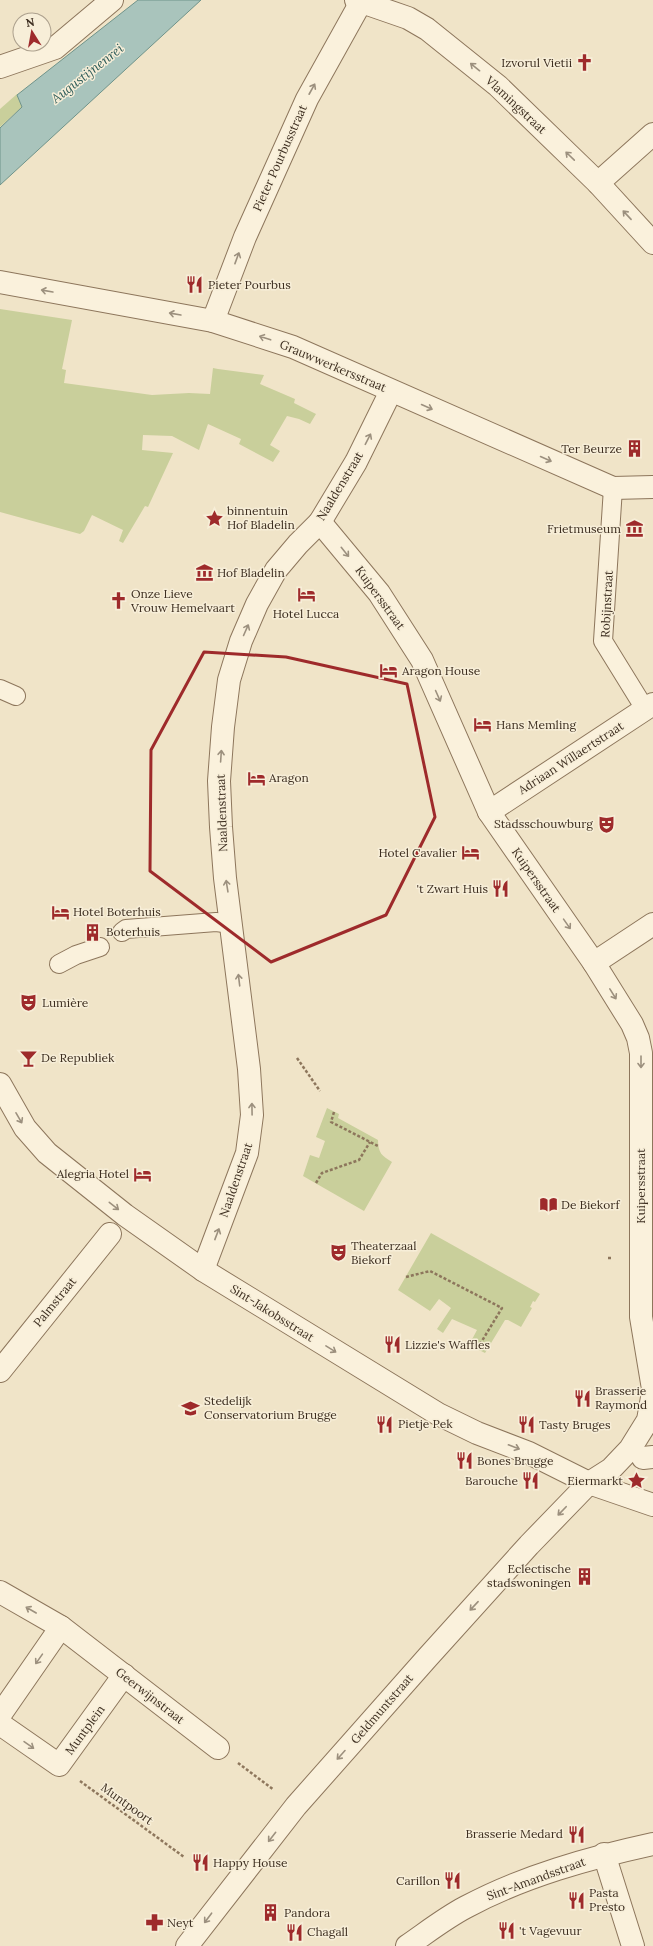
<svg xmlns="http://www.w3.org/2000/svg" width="653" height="1946" font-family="Lora,serif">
	<rect width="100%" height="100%" fill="#f0e4c8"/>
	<g fill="#c9cf9b">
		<polygon points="17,94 22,107 0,127 0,109"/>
		<polygon points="0,309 72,320 62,369 66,370 64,383 152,395 189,393 210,394 213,368 218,369 264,375 260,384 295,399 294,403 316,414 310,424 299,419 287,416 270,445 280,451 273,462 239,444 241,439 208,424 199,450 172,436 143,435 142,450 173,453 148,507 145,506 123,543 119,541 123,530 92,515 84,531 80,534 0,512"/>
		<path d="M327 1108 339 1114 338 1118 378 1140C378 1153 382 1156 392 1162L364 1211 303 1176 310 1155 319 1158 325 1141 316 1137Z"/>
		<polygon points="431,1233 540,1294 535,1302 533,1301 530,1307 532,1308 521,1327 508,1320 505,1320 485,1353 469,1345 477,1330 452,1319 443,1333 437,1329 451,1308 439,1299 430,1311 398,1290"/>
	</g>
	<polygon fill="#a9c4bc" stroke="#6f938a" points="138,0 201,0 0,185 0,128 22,107 17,95"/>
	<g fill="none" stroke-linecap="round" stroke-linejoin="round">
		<defs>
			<g id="service">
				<polyline points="613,488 603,641 645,709"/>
				<polyline points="0,689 16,696"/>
				<polyline points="122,932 126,929 216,922 232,924"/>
				<polyline points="59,964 76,955 100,947"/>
			</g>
			<g id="pedestrian">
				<polyline points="594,963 653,924"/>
				<path d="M407 1946C426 1933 445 1918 466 1907 524 1876 589 1858 653 1844"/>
			</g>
			<g id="minor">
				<polyline points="356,0 408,18 427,29 498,86 598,183 653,243"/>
				<polyline points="0,67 55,48 112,0"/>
				<polyline points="598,183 653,134"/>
				<polyline points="0,282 213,321 293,347 613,488 653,487"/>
				<polyline points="213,321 245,237 307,99 361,2"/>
				<polyline points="320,522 379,593 422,660 489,812 594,963 632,1024 638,1038 641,1053 641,1317 653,1389"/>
				<polyline points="489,812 653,704"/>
				<polyline points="0,1084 25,1128 47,1153 125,1215 203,1270 438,1414 477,1433 529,1453 589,1483 653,1505"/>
				<polyline points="203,1270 247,1153 252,1115 249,1069 225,878 221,827 219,781 223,727 229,680 241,641 257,604 276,570 298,544 320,522 356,462 391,391"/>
				<polyline points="0,1371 110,1234"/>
				<polyline points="643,1458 653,1457"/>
				<polyline points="0,1592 61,1627 218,1748"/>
				<polyline points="0,1715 61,1627"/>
				<polyline points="0,1724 59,1765 124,1675"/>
				<polyline points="604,1854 633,1946"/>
				<polyline points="187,1946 296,1806 427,1658 529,1545 589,1483 611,1469 630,1449 648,1420 653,1392"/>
			</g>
		</defs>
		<use href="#service" stroke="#8d765c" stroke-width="20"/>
		<use href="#pedestrian" stroke="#8d765c" stroke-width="24"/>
		<use href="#minor" stroke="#8d765c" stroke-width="24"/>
		<g stroke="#8d765c" stroke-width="2.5" stroke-dasharray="3 2" stroke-linecap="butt">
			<polyline points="297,1058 320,1091"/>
			<polyline points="334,1112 331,1122 378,1146"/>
			<polyline points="316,1183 322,1173 359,1160 370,1142"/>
			<polyline points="608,1258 612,1258"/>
			<polyline points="406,1277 430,1271 502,1308 477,1349"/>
			<polyline points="238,1763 274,1790"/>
			<polyline points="80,1781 184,1857"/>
		</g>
		<use href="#service" stroke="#faf1dc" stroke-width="18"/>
		<use href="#pedestrian" stroke="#faf1dc" stroke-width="22"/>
		<use href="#minor" stroke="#faf1dc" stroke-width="22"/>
	</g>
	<defs><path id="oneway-shaft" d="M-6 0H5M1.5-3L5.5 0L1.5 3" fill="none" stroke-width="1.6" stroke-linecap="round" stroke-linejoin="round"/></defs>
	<g stroke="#9c907e">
		<use href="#oneway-shaft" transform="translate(475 67) rotate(-141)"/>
		<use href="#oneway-shaft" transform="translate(312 89) rotate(-61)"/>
		<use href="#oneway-shaft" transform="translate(570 156) rotate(-136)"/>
		<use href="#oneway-shaft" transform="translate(627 215) rotate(-133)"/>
		<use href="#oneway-shaft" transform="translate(237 258) rotate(-70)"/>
		<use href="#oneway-shaft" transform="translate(47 291) rotate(-170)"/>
		<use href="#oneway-shaft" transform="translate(175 314) rotate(-170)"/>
		<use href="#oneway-shaft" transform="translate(265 338) rotate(-162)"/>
		<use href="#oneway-shaft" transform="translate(427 407) rotate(24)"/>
		<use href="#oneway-shaft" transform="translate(368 439) rotate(-63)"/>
		<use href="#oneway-shaft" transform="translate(546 459) rotate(24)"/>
		<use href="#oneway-shaft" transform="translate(345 552) rotate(51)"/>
		<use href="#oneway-shaft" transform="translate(246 630) rotate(-66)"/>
		<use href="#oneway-shaft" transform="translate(438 696) rotate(66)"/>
		<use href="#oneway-shaft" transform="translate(221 756) rotate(-86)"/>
		<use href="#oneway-shaft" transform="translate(227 886) rotate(-99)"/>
		<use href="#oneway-shaft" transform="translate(567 924) rotate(55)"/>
		<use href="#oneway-shaft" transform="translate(239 980) rotate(-97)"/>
		<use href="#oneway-shaft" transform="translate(613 994) rotate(58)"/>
		<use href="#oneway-shaft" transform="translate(641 1062) rotate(90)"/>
		<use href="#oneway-shaft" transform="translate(252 1109) rotate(-91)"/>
		<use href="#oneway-shaft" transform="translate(19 1118) rotate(60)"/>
		<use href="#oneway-shaft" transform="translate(114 1206) rotate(38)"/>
		<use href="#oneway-shaft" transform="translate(217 1234) rotate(-69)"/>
		<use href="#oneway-shaft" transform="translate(331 1349) rotate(32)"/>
		<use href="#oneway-shaft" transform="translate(514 1447) rotate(21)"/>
		<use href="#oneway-shaft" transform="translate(562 1511) rotate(134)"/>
		<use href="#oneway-shaft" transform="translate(474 1606) rotate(133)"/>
		<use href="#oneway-shaft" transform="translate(31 1610) rotate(-150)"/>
		<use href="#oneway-shaft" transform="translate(39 1659) rotate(125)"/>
		<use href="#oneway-shaft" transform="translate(29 1745) rotate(35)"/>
		<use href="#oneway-shaft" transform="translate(341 1755) rotate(132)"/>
		<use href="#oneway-shaft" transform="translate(272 1837) rotate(128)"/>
		<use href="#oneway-shaft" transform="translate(208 1918) rotate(127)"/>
	</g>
	<path fill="none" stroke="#9e2a2b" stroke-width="3" stroke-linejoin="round" d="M204 652 286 657 407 684 435 817 386 915 271 962 150 871 151 750Z"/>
	<defs>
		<symbol id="church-bare" viewBox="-9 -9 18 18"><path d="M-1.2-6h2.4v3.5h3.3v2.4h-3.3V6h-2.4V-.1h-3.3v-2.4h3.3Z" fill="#9e2a2b" stroke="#f7eed8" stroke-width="2.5" paint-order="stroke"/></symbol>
		<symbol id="restaurant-bare" viewBox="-9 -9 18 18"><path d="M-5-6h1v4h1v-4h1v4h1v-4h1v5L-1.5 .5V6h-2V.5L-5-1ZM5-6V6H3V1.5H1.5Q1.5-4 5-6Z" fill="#9e2a2b" stroke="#f7eed8" stroke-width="2.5" paint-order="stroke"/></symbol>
		<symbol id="building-bare" viewBox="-9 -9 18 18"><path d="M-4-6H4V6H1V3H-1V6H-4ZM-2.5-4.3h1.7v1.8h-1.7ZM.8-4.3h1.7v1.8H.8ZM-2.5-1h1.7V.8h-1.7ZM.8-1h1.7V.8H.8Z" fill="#9e2a2b" stroke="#f7eed8" stroke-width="2.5" paint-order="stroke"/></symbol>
		<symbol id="sight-bare" viewBox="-9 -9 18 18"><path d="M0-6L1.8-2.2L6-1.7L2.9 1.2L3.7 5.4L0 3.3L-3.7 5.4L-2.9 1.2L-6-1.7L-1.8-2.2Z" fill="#9e2a2b" stroke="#f7eed8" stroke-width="2.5" paint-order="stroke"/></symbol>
		<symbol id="museum-bare" viewBox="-9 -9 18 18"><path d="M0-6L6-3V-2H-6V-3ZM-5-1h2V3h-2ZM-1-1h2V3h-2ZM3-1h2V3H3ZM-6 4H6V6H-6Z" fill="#9e2a2b" stroke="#f7eed8" stroke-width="2.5" paint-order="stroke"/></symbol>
		<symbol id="hotel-bare" viewBox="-9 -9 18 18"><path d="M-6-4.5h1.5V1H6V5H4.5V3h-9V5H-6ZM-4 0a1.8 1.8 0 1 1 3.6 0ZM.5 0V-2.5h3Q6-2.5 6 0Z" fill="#9e2a2b" stroke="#f7eed8" stroke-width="2.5" paint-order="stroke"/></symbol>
		<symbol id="theatre-bare" viewBox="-9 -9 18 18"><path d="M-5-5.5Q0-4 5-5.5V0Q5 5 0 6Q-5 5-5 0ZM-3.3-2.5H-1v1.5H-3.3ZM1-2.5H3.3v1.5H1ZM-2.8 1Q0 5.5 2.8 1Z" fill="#9e2a2b" stroke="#f7eed8" stroke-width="2.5" paint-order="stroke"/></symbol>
		<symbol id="bar-bare" viewBox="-9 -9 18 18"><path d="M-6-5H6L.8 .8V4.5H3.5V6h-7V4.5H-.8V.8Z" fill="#9e2a2b" stroke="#f7eed8" stroke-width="2.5" paint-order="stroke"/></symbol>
		<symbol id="library-bare" viewBox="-9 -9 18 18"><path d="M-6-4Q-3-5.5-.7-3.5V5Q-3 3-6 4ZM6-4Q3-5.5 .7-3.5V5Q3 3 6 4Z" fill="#9e2a2b" stroke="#f7eed8" stroke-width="2.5" paint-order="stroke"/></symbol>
		<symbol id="school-bare" viewBox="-9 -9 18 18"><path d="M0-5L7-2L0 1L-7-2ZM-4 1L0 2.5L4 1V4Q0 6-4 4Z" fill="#9e2a2b" stroke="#f7eed8" stroke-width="2.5" paint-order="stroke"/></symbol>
		<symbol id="pharmacy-bare" viewBox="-9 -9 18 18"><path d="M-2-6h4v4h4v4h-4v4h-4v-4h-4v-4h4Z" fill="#9e2a2b" stroke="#f7eed8" stroke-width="2.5" paint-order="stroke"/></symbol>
	</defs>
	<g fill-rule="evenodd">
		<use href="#church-bare" x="572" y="50" width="25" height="25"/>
		<use href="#restaurant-bare" x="182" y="272" width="25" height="25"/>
		<use href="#building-bare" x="622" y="436" width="25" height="25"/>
		<use href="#sight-bare" x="202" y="506" width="25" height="25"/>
		<use href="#museum-bare" x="622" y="516" width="25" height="25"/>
		<use href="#museum-bare" x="192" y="560" width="25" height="25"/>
		<use href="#hotel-bare" x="294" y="582" width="25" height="25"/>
		<use href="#church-bare" x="106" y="588" width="25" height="25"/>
		<use href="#hotel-bare" x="376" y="658" width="25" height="25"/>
		<use href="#hotel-bare" x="470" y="712" width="25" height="25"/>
		<use href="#hotel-bare" x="244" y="766" width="25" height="25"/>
		<use href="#theatre-bare" x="594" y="812" width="25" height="25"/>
		<use href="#hotel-bare" x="458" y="840" width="25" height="25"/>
		<use href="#restaurant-bare" x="488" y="876" width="25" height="25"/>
		<use href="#hotel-bare" x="48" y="900" width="25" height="25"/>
		<use href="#building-bare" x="80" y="920" width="25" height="25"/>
		<use href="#theatre-bare" x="16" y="990" width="25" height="25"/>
		<use href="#bar-bare" x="16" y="1046" width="25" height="25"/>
		<use href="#hotel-bare" x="130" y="1162" width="25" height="25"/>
		<use href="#library-bare" x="536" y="1192" width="25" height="25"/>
		<use href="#theatre-bare" x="326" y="1240" width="25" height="25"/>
		<use href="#restaurant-bare" x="380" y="1332" width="25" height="25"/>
		<use href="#restaurant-bare" x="570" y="1386" width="25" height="25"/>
		<use href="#school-bare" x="178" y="1396" width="25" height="25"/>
		<use href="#restaurant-bare" x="372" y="1412" width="25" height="25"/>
		<use href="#restaurant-bare" x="514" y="1412" width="25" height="25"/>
		<use href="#restaurant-bare" x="452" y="1448" width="25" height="25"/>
		<use href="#restaurant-bare" x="518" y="1468" width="25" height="25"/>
		<use href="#sight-bare" x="624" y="1468" width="25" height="25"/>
		<use href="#building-bare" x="572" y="1564" width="25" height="25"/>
		<use href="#restaurant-bare" x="564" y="1822" width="25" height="25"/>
		<use href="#restaurant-bare" x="188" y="1850" width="25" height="25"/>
		<use href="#restaurant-bare" x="440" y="1868" width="25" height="25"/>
		<use href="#restaurant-bare" x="564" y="1888" width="25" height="25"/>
		<use href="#building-bare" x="258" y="1900" width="25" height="25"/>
		<use href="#pharmacy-bare" x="142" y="1910" width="25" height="25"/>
		<use href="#restaurant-bare" x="494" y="1918" width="25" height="25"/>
		<use href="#restaurant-bare" x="282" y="1920" width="25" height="25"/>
	</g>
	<g text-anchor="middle" stroke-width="3" stroke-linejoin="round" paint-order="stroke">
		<g font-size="12" fill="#3d2e20" stroke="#f7eed8" text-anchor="start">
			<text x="572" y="67" text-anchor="end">Izvorul Vietii</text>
			<text x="208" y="289">Pieter Pourbus</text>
			<text x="622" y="453" text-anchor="end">Ter Beurze</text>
			<text x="227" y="515">binnentuin<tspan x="227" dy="14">Hof Bladelin</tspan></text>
			<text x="621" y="533" text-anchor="end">Frietmuseum</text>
			<text x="217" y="577">Hof Bladelin</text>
			<text x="131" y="598">Onze Lieve<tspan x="131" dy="14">Vrouw Hemelvaart</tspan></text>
			<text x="306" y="618" text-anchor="middle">Hotel Lucca</text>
			<text x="402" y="675">Aragon House</text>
			<text x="496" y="729">Hans Memling</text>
			<text x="269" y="782">Aragon</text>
			<text x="593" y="828" text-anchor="end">Stadsschouwburg</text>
			<text x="457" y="857" text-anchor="end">Hotel Cavalier</text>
			<text x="488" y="893" text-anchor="end">'t Zwart Huis</text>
			<text x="73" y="916">Hotel Boterhuis</text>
			<text x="106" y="936">Boterhuis</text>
			<text x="42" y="1007">Lumière</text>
			<text x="41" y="1062">De Republiek</text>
			<text x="129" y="1178" text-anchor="end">Alegria Hotel</text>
			<text x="561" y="1209">De Biekorf</text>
			<text x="351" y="1250">Theaterzaal<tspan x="351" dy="14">Biekorf</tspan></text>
			<text x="405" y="1349">Lizzie's Waffles</text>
			<text x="595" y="1395">Brasserie<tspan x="595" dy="14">Raymond</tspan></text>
			<text x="204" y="1405">Stedelijk<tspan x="204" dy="14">Conservatorium Brugge</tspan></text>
			<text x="398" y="1428">Pietje Pek</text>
			<text x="539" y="1429">Tasty Bruges</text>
			<text x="477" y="1465">Bones Brugge</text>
			<text x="518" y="1485" text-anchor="end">Barouche</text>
			<text x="623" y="1485" text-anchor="end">Eiermarkt</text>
			<text x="571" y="1573" text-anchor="end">Eclectische<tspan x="571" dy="14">stadswoningen</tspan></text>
			<text x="563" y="1838" text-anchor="end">Brasserie Medard</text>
			<text x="213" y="1867">Happy House</text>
			<text x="440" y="1885" text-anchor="end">Carillon</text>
			<text x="589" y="1897">Pasta<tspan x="589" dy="14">Presto</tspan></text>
			<text x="284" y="1917">Pandora</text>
			<text x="167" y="1927">Neyt</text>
			<text x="519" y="1935">'t Vagevuur</text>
			<text x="307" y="1936">Chagall</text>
		</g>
		<g font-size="12" fill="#3d2e20" stroke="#f7eed8">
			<text transform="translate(516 105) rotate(43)" y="4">Vlamingstraat</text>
			<text transform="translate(280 158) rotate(-66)" y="4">Pieter Pourbusstraat</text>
			<text transform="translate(333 366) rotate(23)" y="4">Grauwwerkersstraat</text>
			<text transform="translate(340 486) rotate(-59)" y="4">Naaldenstraat</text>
			<text transform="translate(380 598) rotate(54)" y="4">Kuipersstraat</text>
			<text transform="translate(607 604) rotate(-87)" y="4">Robijnstraat</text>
			<text transform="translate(571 758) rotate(-33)" y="4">Adriaan Willaertstraat</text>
			<text transform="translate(222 813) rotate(-92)" y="4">Naaldenstraat</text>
			<text transform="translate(536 880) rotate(55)" y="4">Kuipersstraat</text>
			<text transform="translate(236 1180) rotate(-71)" y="4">Naaldenstraat</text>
			<text transform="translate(641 1186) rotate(-90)" y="4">Kuipersstraat</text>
			<text transform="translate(55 1302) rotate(-51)" y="4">Palmstraat</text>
			<text transform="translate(272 1313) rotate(32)" y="4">Sint-Jakobsstraat</text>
			<text transform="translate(150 1696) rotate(38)" y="4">Geerwijnstraat</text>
			<text transform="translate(382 1709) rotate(-49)" y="4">Geldmuntstraat</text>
			<text transform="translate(85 1730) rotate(-54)" y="4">Muntplein</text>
			<text transform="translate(127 1804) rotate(36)" y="4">Muntpoort</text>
			<text transform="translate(536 1879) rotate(-20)" y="4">Sint-Amandsstraat</text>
		</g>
		<g font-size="13" font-style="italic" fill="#2f5d5a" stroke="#f7eed8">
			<text transform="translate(87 73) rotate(-38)" y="5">Augustijnenrei</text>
		</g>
	</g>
	<g transform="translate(32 32) rotate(349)"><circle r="19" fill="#f7eed8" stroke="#ada18e"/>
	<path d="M0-3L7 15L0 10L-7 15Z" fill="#9e2a2b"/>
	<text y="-6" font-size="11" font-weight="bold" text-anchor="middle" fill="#3d2e20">N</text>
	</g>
</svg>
